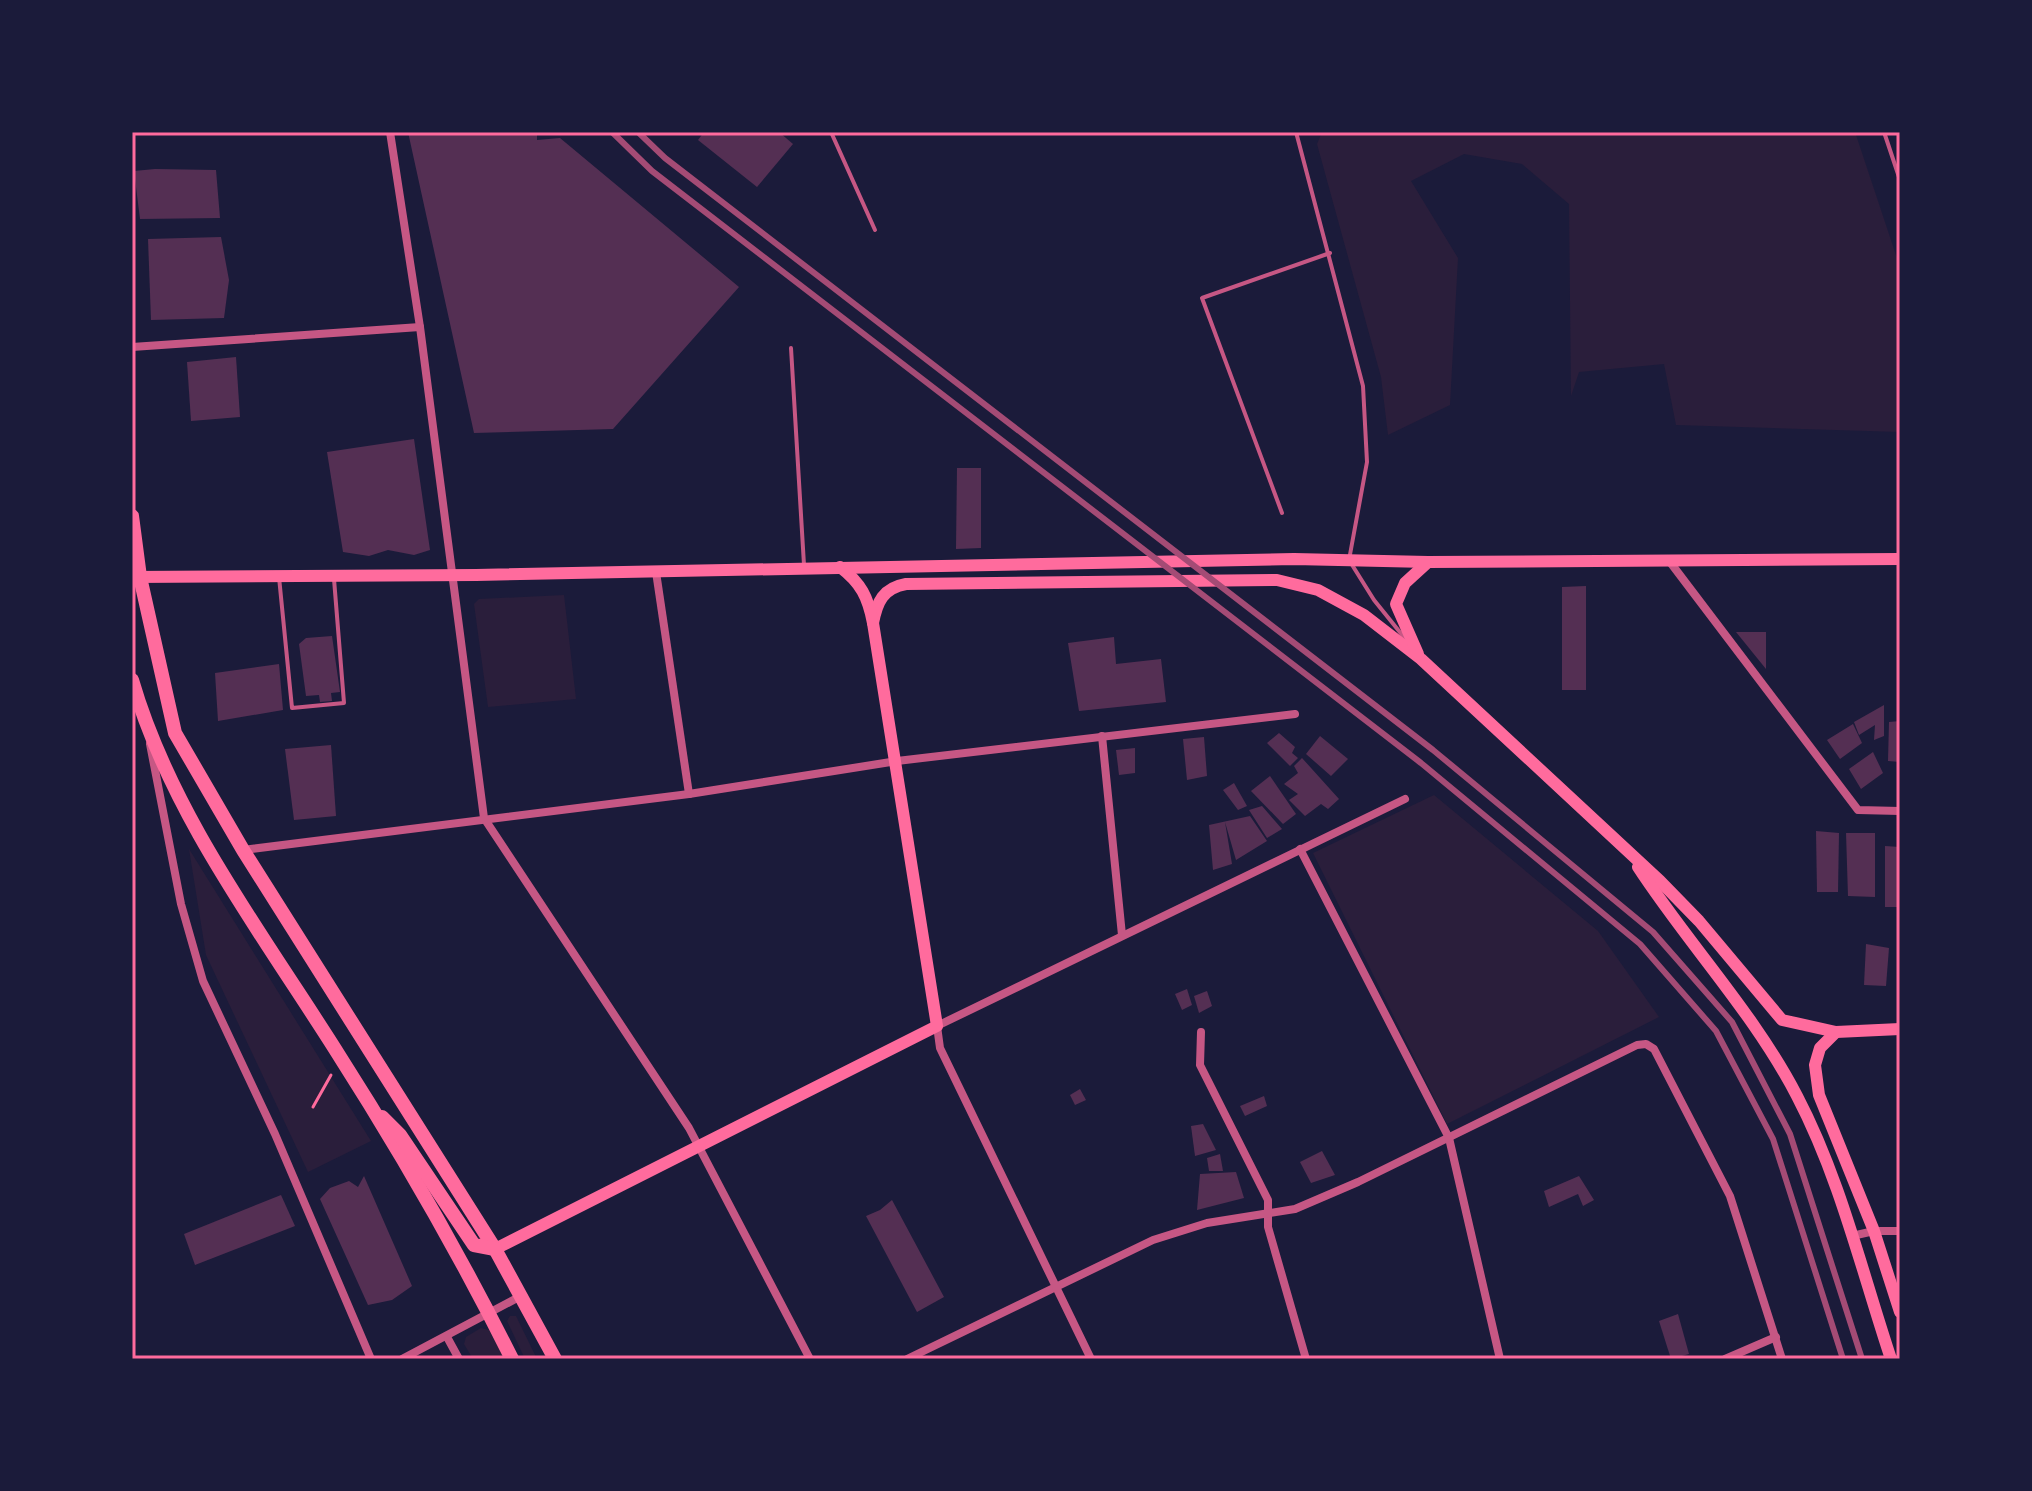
<svg xmlns="http://www.w3.org/2000/svg" width="2032" height="1491" font-family="'IBM Plex Sans',sans-serif">
	<rect width="100%" height="100%" fill="#1b1b3a"/>
	<g fill="#2a1e3b">
		<polygon points="1322,132 1855,132 1900,267 1900,432 1676,425 1664,364 1579,372 1571,396 1569,204 1522,164 1464,154 1411,181 1458,258 1450,405 1388,435 1381,377 1317,144"/>
		<polygon points="564,595 576,699 488,707 474,604 479,599"/>
		<polygon points="1434,795 1598,931 1659,1017 1447,1124 1313,853"/>
		<polygon points="189,849 371,1141 308,1172 206,955"/>
		<polygon points="510,1316 516,1316 537,1359 525,1359 507,1321"/>
		<polygon points="481,1328 489,1330 505,1359 473,1359 464,1344 466,1337"/>
	</g>
	<g fill="#542f53">
		<polygon points="408,132 537,132 537,140 560,138 739,287 613,429 474,433"/>
		<polygon points="704,132 779,132 793,144 757,187 698,140"/>
		<polygon points="155,169 216,170 220,218 140,219 134,171"/>
		<polygon points="221,237 229,280 224,318 151,320 148,239"/>
		<polygon points="236,357 240,417 191,421 187,362"/>
		<polygon points="414,439 430,550 414,555 388,550 369,556 343,552 327,452"/>
		<polygon points="957,468 981,468 981,548 956,549"/>
		<polygon points="1586,586 1586,690 1562,690 1562,587"/>
		<polygon points="1736,632 1766,632 1766,669"/>
		<polygon points="332,636 340,692 331,693 332,701 320,702 319,695 306,696 299,644 306,638"/>
		<polygon points="1114,637 1116,664 1161,659 1166,702 1079,711 1068,643"/>
		<polygon points="279,664 283,710 218,721 215,673"/>
		<polygon points="1884,705 1884,736 1874,740 1875,725 1859,735 1854,722"/>
		<polygon points="1900,721 1900,762 1888,761 1889,722"/>
		<polygon points="1853,724 1862,743 1840,759 1827,740"/>
		<polygon points="1279,733 1295,747 1292,753 1298,758 1290,766 1267,743"/>
		<polygon points="1320,736 1348,759 1331,776 1306,754"/>
		<polygon points="1204,737 1207,776 1187,780 1183,739"/>
		<polygon points="331,745 336,816 294,820 285,749"/>
		<polygon points="1135,748 1135,773 1119,775 1116,750"/>
		<polygon points="1873,752 1883,773 1861,789 1849,769"/>
		<polygon points="1302,758 1339,799 1328,809 1321,804 1305,816 1289,800 1298,794 1284,784 1298,773 1294,766"/>
		<polygon points="1270,776 1296,814 1283,824 1251,791"/>
		<polygon points="1234,783 1247,806 1238,810 1223,790"/>
		<polygon points="1262,806 1282,829 1267,838 1249,810"/>
		<polygon points="1250,816 1267,841 1236,860 1225,822 1232,864 1213,870 1209,825"/>
		<polygon points="1816,831 1839,833 1838,892 1817,892"/>
		<polygon points="1846,833 1875,833 1875,897 1848,896"/>
		<polygon points="1885,846 1900,847 1900,907 1885,907"/>
		<polygon points="1866,944 1889,948 1886,986 1864,985"/>
		<polygon points="1187,989 1192,1005 1182,1010 1175,994"/>
		<polygon points="1207,991 1212,1006 1199,1013 1194,996"/>
		<polygon points="1080,1089 1086,1100 1075,1105 1070,1095"/>
		<polygon points="1264,1096 1267,1106 1245,1116 1240,1106"/>
		<polygon points="1203,1124 1216,1150 1195,1156 1191,1126"/>
		<polygon points="1322,1151 1335,1175 1311,1183 1300,1162"/>
		<polygon points="1220,1154 1223,1171 1209,1171 1207,1158"/>
		<polygon points="1236,1172 1244,1198 1197,1210 1200,1174"/>
		<polygon points="364,1176 412,1286 392,1300 368,1305 320,1199 330,1188 349,1181 358,1187"/>
		<polygon points="1579,1176 1594,1200 1583,1206 1578,1194 1549,1207 1544,1191"/>
		<polygon points="281,1195 295,1226 195,1265 184,1234"/>
		<polygon points="892,1200 944,1297 917,1312 866,1216 880,1210"/>
		<polygon points="1678,1314 1689,1354 1671,1359 1659,1321"/>
	</g>
	<g fill="none" stroke-linecap="round" stroke-linejoin="round">
		<polyline stroke="#ff6b9d" stroke-width="3" points="313,1107 331,1075"/>
		<g stroke="#c65784" stroke-width="4">
			<polyline points="831,132 875,230"/>
			<polyline points="1296,132 1363,386 1367,462 1349,560 1374,600 1407,641"/>
			<polyline points="1884,132 1900,180"/>
			<polyline points="791,348 804,565"/>
			<polyline points="1282,513 1202,298 1330,253"/>
			<polyline points="279,577 292,708 344,703 334,579"/>
		</g>
		<g stroke="#c65784" stroke-width="8">
			<polyline points="390,132 420,327 484,818 689,1128 810,1359"/>
			<polyline points="132,347 420,327"/>
			<polyline points="1670,562 1858,810 1900,811"/>
			<polyline points="656,572 689,794"/>
			<polyline points="1102,736 1122,935"/>
			<polyline points="150,744 181,904 203,981 275,1134 371,1359"/>
			<polyline points="1300,849 1449,1138 1500,1359"/>
			<polyline points="243,850 689,794 897,761 1295,714"/>
			<polyline points="1201,1032 1200,1065 1268,1200 1268,1227 1306,1359"/>
			<polyline points="1852,1236 1874,1231 1900,1231"/>
			<polyline points="447,1337 459,1359"/>
			<polyline points="402,1359 521,1296"/>
			<polyline points="907,1359 1153,1240 1207,1223 1295,1209 1358,1182 1637,1045 1646,1044 1654,1049 1730,1196 1782,1359"/>
			<polyline points="1091,1359 940,1048 937,1026 1405,799"/>
			<polyline points="1725,1359 1776,1337"/>
		</g>
		<g stroke="#ff6b9d" stroke-width="12">
			<polyline points="132,577 476,575 1294,559 1428,562 1900,559"/>
			<path d="M873 623C877 602 883 588 906 584L1277 580 1318 590 1364 615 1421 659 1660 881 1699 921 1782 1020 1836 1032 1900 1029"/>
			<polyline points="1418,654 1396,604 1405,583 1428,562"/>
			<path d="M1638 867C1689 945 1754 1013 1797 1096 1840 1178 1862 1272 1891 1359"/>
			<polyline points="1836,1032 1820,1048 1815,1065 1819,1095 1874,1231 1900,1312"/>
			<path d="M495 1249 937 1026 873 623C868 597 861 583 840 567"/>
		</g>
		<g stroke="#ff6b9d" stroke-width="14">
			<polyline points="132,516 140,577 175,733 243,850 495,1249 555,1359"/>
			<path d="M132 680C171 814 261 932 335 1049 399 1149 459 1253 512 1359"/>
			<polyline points="382,1117 400,1135 474,1245 495,1249"/>
		</g>
		<g stroke="#a44b75" stroke-width="6">
			<polyline points="612,132 652,171 1421,763 1640,944 1716,1031 1773,1139 1843,1359"/>
			<polyline points="638,132 665,158 1433,750 1653,932 1732,1022 1790,1134 1862,1359"/>
		</g>
	</g>
	<rect width="2032" height="1491" fill="none" stroke="#1b1b3a" stroke-width="268"/>
	<rect x="134" y="134" width="1764" height="1223" fill="none" stroke="#ff6b9d" stroke-width="3"/>
</svg>
